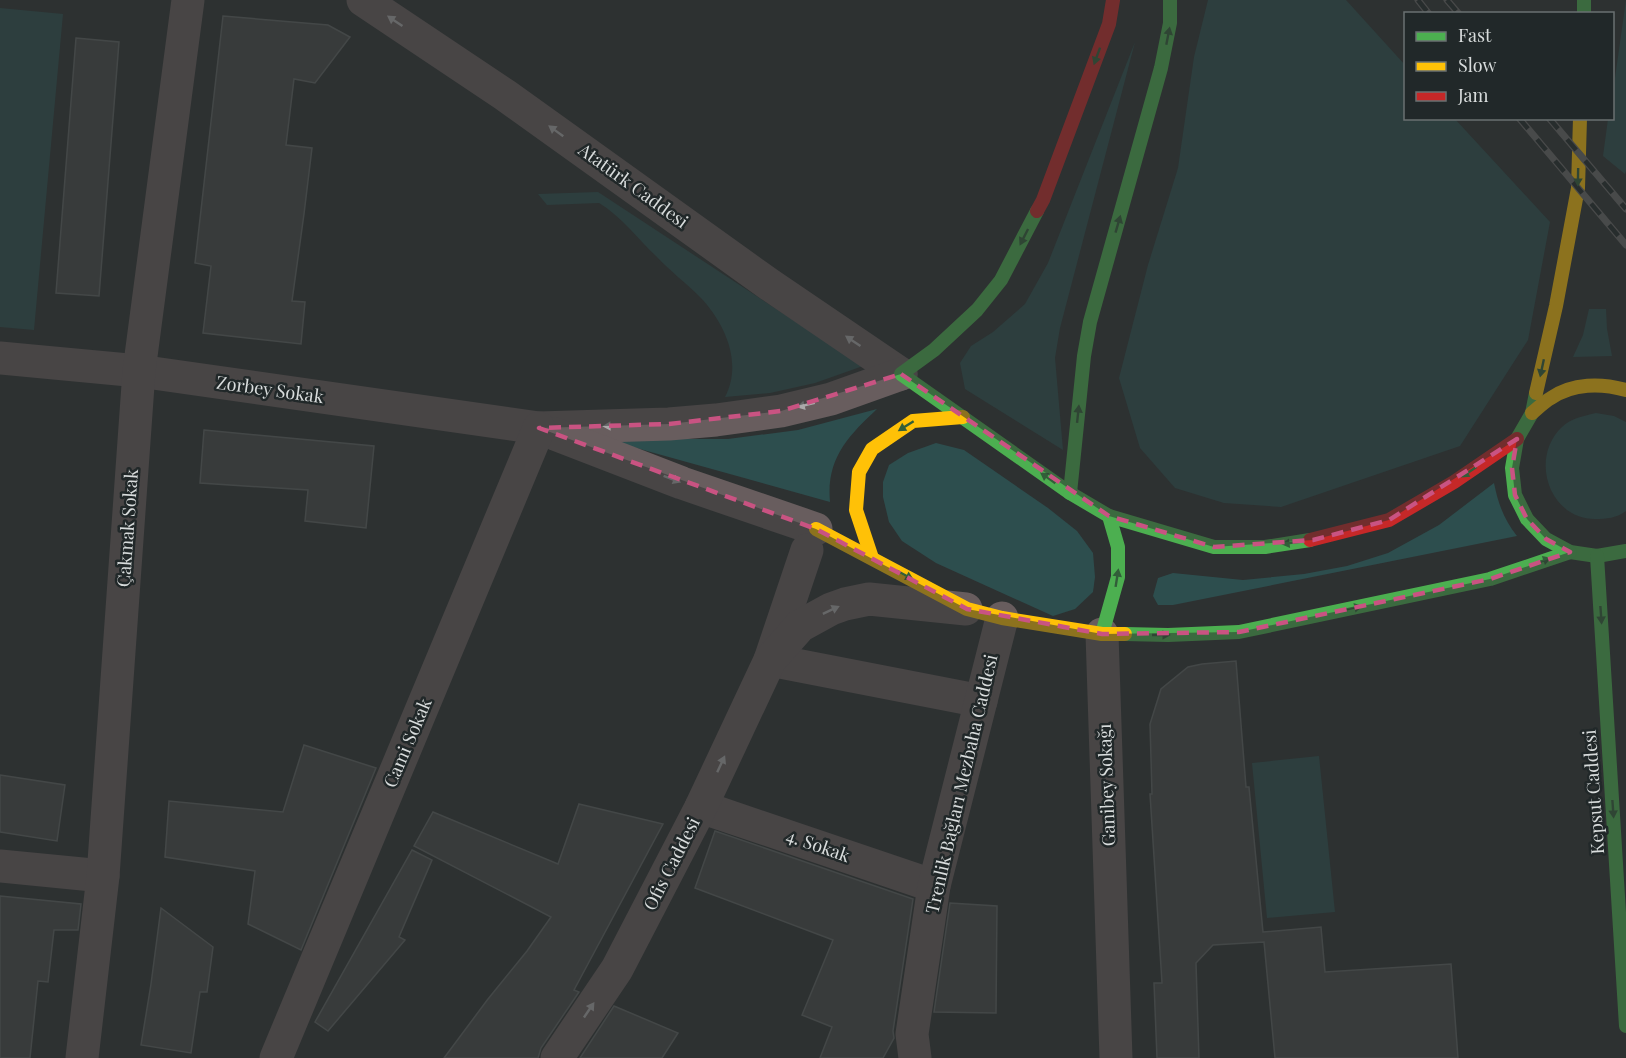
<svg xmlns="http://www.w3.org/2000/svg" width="1626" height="1058" font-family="'Playfair Display',serif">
	<rect width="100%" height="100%" fill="#2d3131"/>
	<g fill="#2d4e4e">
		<polygon points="1208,0 1346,0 1405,65 1406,118 1455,119 1550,222 1528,340 1460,446 1281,507 1224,503 1175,488 1140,448 1119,378 1148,265 1178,168 1194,57"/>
		<polygon points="1626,0 1626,171 1625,174 1603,156 1608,119 1612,118 1613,92"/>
		<polygon points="0,8 63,14 34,330 0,327"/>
		<polygon points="1135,42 1060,328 1055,358 1063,450 965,389 960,363 971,346 993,332 1025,304 1048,263"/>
		<path d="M598 192 863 366 815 383 770 393 725 397C743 363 725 323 700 297 686 283 670 271 656 256 638 239 621 216 599 203L547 205 538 194Z"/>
		<polygon points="1589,309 1606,309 1607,329 1612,356 1573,357 1583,335"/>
		<path d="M877 409C848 436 826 459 830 502L604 439H728L798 430Z"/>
		<path d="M1596 413 1614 416 1626 422V511C1617 518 1606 519 1595 519 1549 519 1529 458 1562 427 1571 418 1584 416 1596 413Z"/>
		<polygon points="936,443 964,450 1048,508 1077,531 1093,553 1095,577 1093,592 1075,609 1053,616 936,563 902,541 889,522 883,497 883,482 889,465 908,453"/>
		<path d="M1494 483C1498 503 1504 520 1517 536L1173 605H1158L1153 596 1158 578 1173 573 1243 580 1304 574 1347 566 1388 553 1439 525Z"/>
		<polygon points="1319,756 1335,912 1267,918 1252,763"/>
	</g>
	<g fill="#464848" stroke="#5e6262" stroke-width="1.5">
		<polygon points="223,16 328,25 350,37 315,83 294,79 286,145 312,148 304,214 292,301 305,302 301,344 203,333 211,266 195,263"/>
		<polygon points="76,38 119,42 99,296 56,293"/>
		<polygon points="204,430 374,446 366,528 305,521 308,490 200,483"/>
		<polygon points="1236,661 1246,787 1249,787 1263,932 1321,927 1325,972 1451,964 1458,1058 1275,1058 1264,942 1213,945 1196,963 1199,1058 1157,1058 1154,983 1162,983 1150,794 1152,794 1150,724 1161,689 1188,667 1202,664"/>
		<polygon points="304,745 376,768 301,950 248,924 255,871 165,857 169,801 283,812"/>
		<polygon points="0,775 65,785 57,841 0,832"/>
		<polygon points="579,804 663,824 574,990 579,992 541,1048 538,1058 444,1058 488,999 527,951 551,917 414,846 433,812 558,864"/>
		<polygon points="715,831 913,899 893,1031 894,1038 883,1058 820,1058 832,1027 802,1015 833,940 695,888"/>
		<polygon points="412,850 432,860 399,937 405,940 328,1031 315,1022"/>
		<polygon points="0,896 81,904 78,930 54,930 48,982 38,981 30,1058 0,1058"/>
		<polygon points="950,903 997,906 996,1013 934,1012"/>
		<polygon points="161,908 213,947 207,992 200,992 191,1053 141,1045 151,984"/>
		<polygon points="614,1006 678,1033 662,1058 580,1058"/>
	</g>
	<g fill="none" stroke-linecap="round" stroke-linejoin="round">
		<g stroke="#685d5e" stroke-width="33">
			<polyline points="363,0 505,95 770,285 901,374"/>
			<polyline points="0,358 139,371 539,428 669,424 716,420 781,411 831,399 901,374"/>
			<polyline points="555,434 682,483 816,529"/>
			<polyline points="807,550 770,660 981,701"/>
			<polyline points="1102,634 1116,1058"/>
			<polyline points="701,807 934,886"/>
			<polyline points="0,866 103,876"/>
			<polyline points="82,1058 103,876 139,371 188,0"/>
			<polyline points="276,1058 539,428"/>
			<polyline points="557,1058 617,969 701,807 770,660 800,626 831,609 845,604 869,599 966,609"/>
			<polyline points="915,1058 912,1034 934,886 1002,618"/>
		</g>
		<g stroke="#4caf50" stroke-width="14">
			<polyline points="1584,0 1584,14"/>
			<polyline points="1037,211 1001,280 977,310 934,350 901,374 1070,493 1109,516 1214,547 1265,547 1310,540"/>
			<polyline points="1536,393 1532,413 1517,439 1512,468 1515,495 1527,519 1546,539 1570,552 1597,556 1626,551"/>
			<polyline points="1070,493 1084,356 1090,322 1161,68 1170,23 1170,0"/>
			<polyline points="1597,556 1626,1026"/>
			<polyline points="1102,634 1118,577 1118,547 1109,516"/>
			<polyline points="1125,634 1168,635 1239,632 1490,579 1570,552"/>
		</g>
		<g stroke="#ffc107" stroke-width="14">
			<polyline points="1536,393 1556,306 1578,188 1580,118"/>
			<path d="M1532 413C1538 408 1544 402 1551 398 1573 383 1601 383 1626 390"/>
			<polyline points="816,529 967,609 1002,618 1102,634 1125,634"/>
			<polyline points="872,558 856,510 859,472 872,449 913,421 963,417"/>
		</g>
		<g stroke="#c62828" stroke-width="14">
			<polyline points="1037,211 1043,200 1109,24 1113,0"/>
			<polyline points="1310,540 1389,520 1454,482 1517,439"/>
		</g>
		<defs>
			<g id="rail">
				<polyline points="1418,0 1429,14"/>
				<polyline points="1447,0 1459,14"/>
				<polyline points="1519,118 1626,245"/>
				<polyline points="1549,118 1626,209"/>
			</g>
		</defs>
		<use href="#rail" stroke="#696868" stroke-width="7"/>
		<use href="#rail" stroke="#212829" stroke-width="4.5" stroke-dasharray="14" stroke-linecap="butt"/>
	</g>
	<defs><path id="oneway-solid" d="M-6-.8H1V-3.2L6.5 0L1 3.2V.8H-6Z" transform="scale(1.5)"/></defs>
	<g fill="#aba9aa">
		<use href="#oneway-solid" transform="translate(395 21) rotate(-146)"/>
		<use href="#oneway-solid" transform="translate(556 131) rotate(-144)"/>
		<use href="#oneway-solid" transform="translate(853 341) rotate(-146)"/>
		<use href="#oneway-solid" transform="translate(806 405) rotate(166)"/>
		<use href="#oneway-solid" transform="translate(612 426) rotate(178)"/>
		<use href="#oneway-solid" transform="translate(672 479) rotate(21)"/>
		<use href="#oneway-solid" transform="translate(831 610) rotate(-25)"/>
		<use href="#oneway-solid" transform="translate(721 764) rotate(-65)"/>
		<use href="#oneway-solid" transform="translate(589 1010) rotate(-56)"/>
	</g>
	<g fill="#325e39">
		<use href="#oneway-solid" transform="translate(1168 36) rotate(-79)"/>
		<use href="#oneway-solid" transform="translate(1097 56) rotate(110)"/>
		<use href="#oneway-solid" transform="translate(1578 177) rotate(91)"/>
		<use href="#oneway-solid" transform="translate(1118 224) rotate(-74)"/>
		<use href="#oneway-solid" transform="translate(1024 237) rotate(117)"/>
		<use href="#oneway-solid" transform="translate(1542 368) rotate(102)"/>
		<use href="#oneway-solid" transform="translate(1078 414) rotate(-84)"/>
		<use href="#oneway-solid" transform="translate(906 426) rotate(148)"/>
		<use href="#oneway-solid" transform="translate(1469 472) rotate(146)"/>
		<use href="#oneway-solid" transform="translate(1048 478) rotate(-145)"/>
		<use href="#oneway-solid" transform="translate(1291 543) rotate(173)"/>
		<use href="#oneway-solid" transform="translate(1542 561) rotate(-19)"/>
		<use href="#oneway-solid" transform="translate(905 575) rotate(28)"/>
		<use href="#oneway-solid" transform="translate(1117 578) rotate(-81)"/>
		<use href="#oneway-solid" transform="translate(1353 608) rotate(-12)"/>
		<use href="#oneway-solid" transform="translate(1601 615) rotate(86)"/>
		<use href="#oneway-solid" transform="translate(1161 635)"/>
		<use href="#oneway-solid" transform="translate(1613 809) rotate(86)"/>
	</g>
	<path d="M0 0H1626V1058H0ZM901 374 1109 516 1214 547 1313 540 1389 520 1517 439 1512 468 1515 495 1527 519 1546 539 1570 552 1490 579 1239 632 1102 634 967 609 816 529 539 428 669 424 781 411Z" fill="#2d3131" fill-opacity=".55" fill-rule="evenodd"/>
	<path fill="none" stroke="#c95382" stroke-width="4.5" stroke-dasharray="12 8" stroke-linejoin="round" d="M901 374 1109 516 1214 547 1313 540 1389 520 1517 439 1512 468 1515 495 1527 519 1546 539 1570 552 1490 579 1239 632 1102 634 967 609 816 529 539 428 669 424 781 411Z"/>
	<g text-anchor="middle" stroke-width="5" stroke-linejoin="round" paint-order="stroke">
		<g font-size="18" fill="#d8dcdc" stroke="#212829">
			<text transform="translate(633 186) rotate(36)" y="6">Atatürk Caddesi</text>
			<text transform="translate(270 390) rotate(8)" y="6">Zorbey Sokak</text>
			<text transform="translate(128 528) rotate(-86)" y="6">Çakmak Sokak</text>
			<text transform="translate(408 743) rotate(-67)" y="6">Cami Sokak</text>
			<text transform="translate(962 784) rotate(-77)" y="6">Trenlik Bağları Mezbaha Caddesi</text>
			<text transform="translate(1107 785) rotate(-92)" y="6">Ganibey Sokağı</text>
			<text transform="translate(1594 792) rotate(-94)" y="6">Kepsut Caddesi</text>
			<text transform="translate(818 846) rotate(19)" y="6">4. Sokak</text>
			<text transform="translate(672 864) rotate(-63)" y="6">Ofis Caddesi</text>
		</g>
	</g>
	<rect x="1404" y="12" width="210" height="108" fill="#212829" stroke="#6a7071" stroke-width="1.5"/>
	<rect x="1416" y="32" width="30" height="9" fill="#4caf50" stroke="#6a7071" stroke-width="1.5"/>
	<text x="1458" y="42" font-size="18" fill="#d8dcdc">Fast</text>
	<rect x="1416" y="62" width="30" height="9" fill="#ffc107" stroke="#6a7071" stroke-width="1.5"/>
	<text x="1458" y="72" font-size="18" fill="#d8dcdc">Slow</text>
	<rect x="1416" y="92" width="30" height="9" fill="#c62828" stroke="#6a7071" stroke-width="1.5"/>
	<text x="1458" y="102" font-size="18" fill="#d8dcdc">Jam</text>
</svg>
